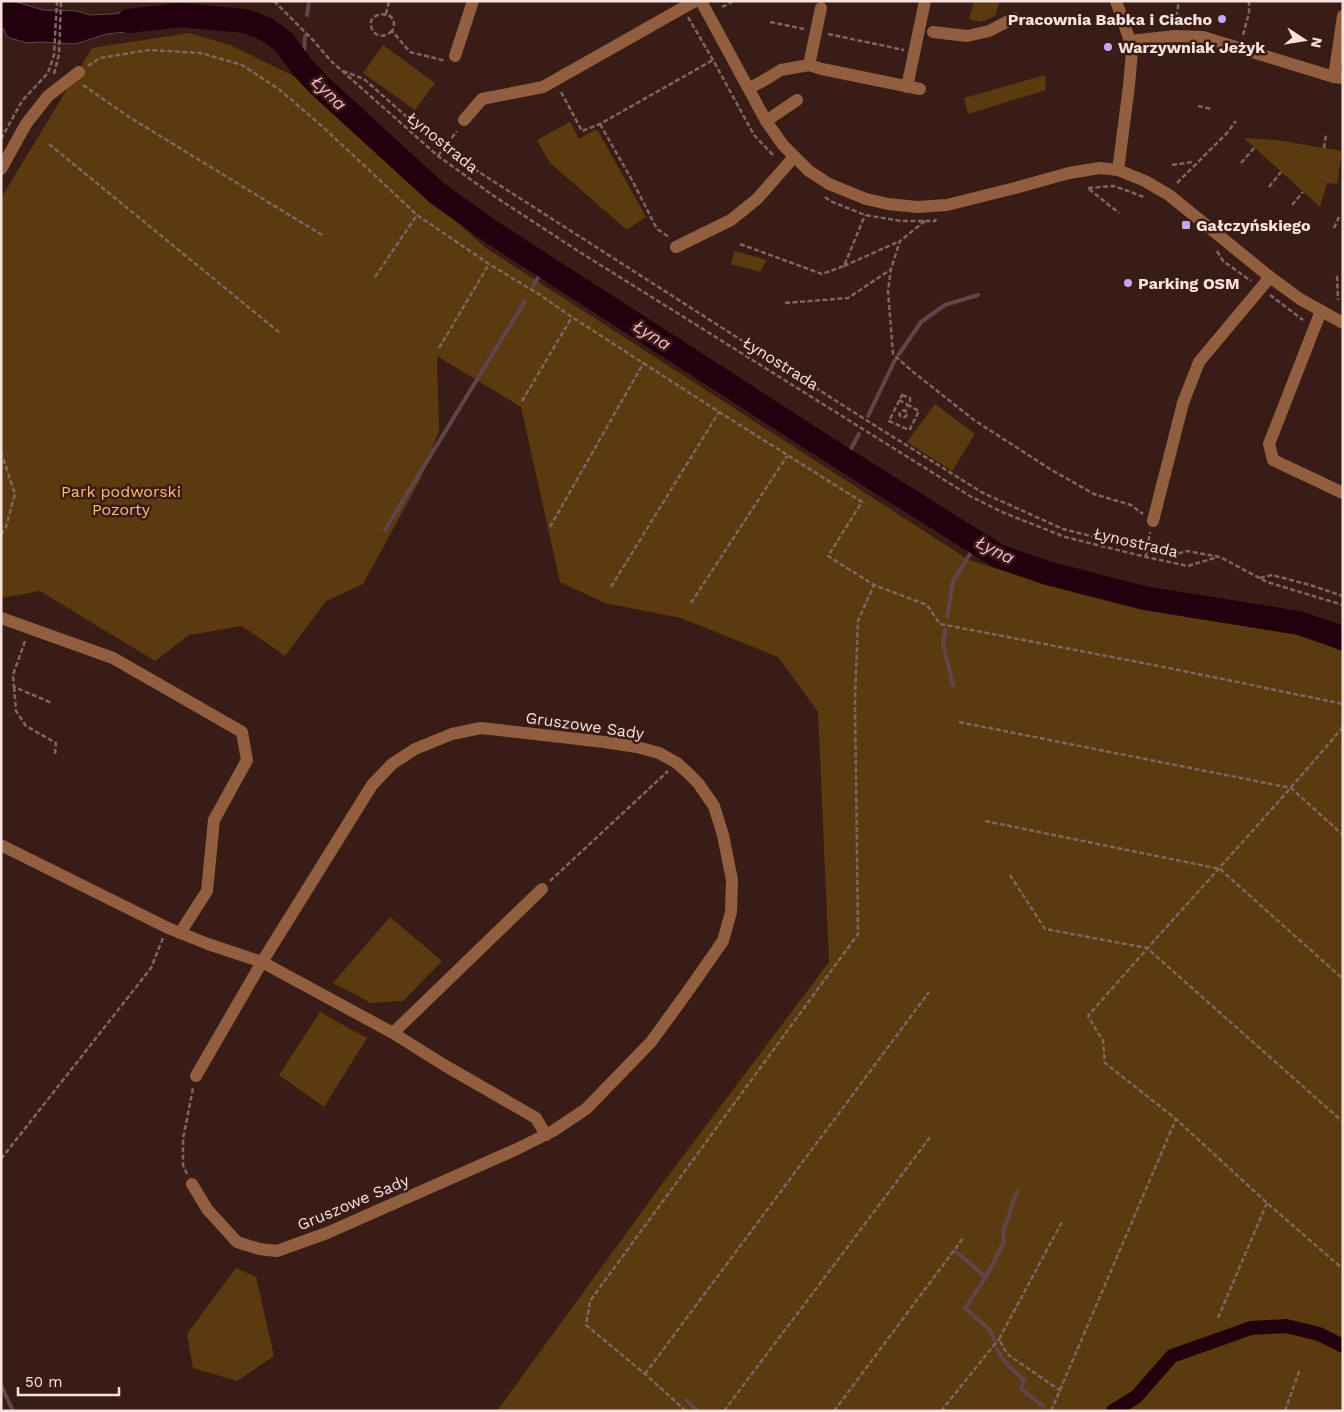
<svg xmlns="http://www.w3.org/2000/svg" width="1344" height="1412" font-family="'Work Sans',sans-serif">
	<rect width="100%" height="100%" fill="#3a1c16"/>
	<g fill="#5a3a0e">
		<polygon points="974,1 1000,1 995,16 981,22 969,19"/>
		<polygon points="189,33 230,45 294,76 486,248 969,560 1020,576 1288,629 1343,652 1343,1411 497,1411 662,1184 829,962 818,712 778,657 681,618 605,603 560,582 521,407 437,356 439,431 421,478 363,584 326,601 285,656 242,626 189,635 155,661 40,591 1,598 1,198 92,48"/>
		<polygon points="383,45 435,83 415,110 363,73"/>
		<polygon points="1045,75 1046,90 968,114 964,98"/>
		<polygon points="570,122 579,139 595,130 598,131 646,217 627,230 550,163 537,140"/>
		<polygon points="1244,138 1277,140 1342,151 1337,184 1327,183 1320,207"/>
		<polygon points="734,251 767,260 760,272 731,264"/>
		<polygon points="935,404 975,434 952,471 907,442"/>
		<polygon points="390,917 442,961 403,1001 371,1003 333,983"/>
		<polygon points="320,1012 367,1038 324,1107 279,1075"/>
		<polygon points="236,1268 256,1277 274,1356 237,1381 193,1368 187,1334"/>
	</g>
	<polygon fill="#22000e" stroke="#62444c" points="1,1 14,1 43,10 77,11 90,15 112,14 161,8 160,28 107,34 75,44 40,42 27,43 10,38 6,35 4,29 1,28"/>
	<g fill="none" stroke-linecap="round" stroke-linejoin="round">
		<g stroke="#62444c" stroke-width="4">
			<polyline points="307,15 309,1"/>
			<polyline points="303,68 305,36"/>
			<polyline points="533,286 545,266"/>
			<polyline points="899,354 921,322 945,305 978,295"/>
			<polyline points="868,416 895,360"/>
			<polyline points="845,460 859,434"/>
			<polyline points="385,530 525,301"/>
			<polyline points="947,617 953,581 977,543"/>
			<polyline points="945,630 943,644 953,685"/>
			<polyline points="955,1251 986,1277"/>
			<polyline points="994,1340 990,1330 965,1308 986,1277 1004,1242 1003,1232 1017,1191"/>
			<polyline points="997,1349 1005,1362 1024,1380 1021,1389 1043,1406"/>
			<polyline points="1,1385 13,1411"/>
			<polyline points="686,1400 698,1411"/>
		</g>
		<polyline stroke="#22000e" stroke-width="14" points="1113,1411 1136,1397 1172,1356 1251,1328 1286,1326 1319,1334 1343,1346"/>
		<polyline stroke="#22000e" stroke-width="24" points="129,21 179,15 245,21 266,29 284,42 303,68 320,86 437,193 490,231 845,460 998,556 1047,573 1144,598 1299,623 1343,638"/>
		<g stroke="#806560" stroke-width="2.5" stroke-dasharray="5 2.5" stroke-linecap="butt">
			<polyline points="274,1 312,39 331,61 438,156 491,194 578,251 970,496 1002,512 1065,537 1146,557 1188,566 1218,557"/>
			<polyline points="722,7 734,1"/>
			<polyline points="386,14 389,1"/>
			<polyline points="688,17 713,60 754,135 773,155"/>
			<polyline points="770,22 804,29"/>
			<polyline points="1175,24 1179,1"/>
			<path d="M392 31C386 37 376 38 372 29 363 10 403 8 392 31L410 52 442 60H444"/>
			<polyline points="828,34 904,50"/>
			<polyline points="1243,35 1249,13 1249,1"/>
			<polyline points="88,66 100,58 149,50 201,53 242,65 280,90 323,127 417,215 489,264 537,293 572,317 719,412 862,502 828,556 874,585 927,605 940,624 1169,668 1343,704"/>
			<polyline points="343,71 364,79 443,149 866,420 983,493 1063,529 1169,556 1187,551 1220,557 1267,582 1343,605"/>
			<polyline points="54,74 59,54 61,1"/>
			<polyline points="83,85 129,117 322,235"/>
			<polyline points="561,92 582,131 600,124 713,60"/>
			<polyline points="1198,106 1211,109"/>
			<polyline points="600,124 633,182 657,229 669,237"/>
			<polyline points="1,139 22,101 48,73 54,55 57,1"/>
			<polyline points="49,144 280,333"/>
			<polyline points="1324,148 1326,135"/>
			<polyline points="438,156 457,131"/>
			<polyline points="1241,163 1254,148"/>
			<polyline points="1172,165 1192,162"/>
			<polyline points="1177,183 1227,133 1236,121"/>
			<polyline points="1269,187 1281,172"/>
			<polyline points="1088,188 1114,186 1144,197"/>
			<polyline points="1089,189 1119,213"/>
			<polyline points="825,197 830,201 865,215 901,221 935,221 936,219"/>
			<polyline points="1292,205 1303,192"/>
			<polyline points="925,221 900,241 891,269 888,291 893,354 912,371 974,420 1050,469 1094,494 1131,505 1143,514"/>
			<polyline points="1334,228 1339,217"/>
			<polyline points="740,244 822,274 844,266 865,215"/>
			<polyline points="1217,251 1223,261 1251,281"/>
			<polyline points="844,266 900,241"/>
			<polyline points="1337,276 1338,300"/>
			<polyline points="375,277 417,215"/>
			<polyline points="1270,295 1303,320"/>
			<polyline points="785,303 848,298 890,270"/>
			<polyline points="439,348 489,264"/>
			<polygon points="902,395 910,398 910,402 908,405 919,411 910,429 909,430 889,421"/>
			<polyline points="899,400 908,405 905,411"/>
			<polyline points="522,401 572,317"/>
			<circle cx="903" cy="414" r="3.5"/>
			<polyline points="1,452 15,494 6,527 1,535"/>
			<polyline points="550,527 644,362"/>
			<polyline points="1146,556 1150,532"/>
			<polyline points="1260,578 1272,575 1310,585 1343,596"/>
			<polyline points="611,587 719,412"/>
			<polyline points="691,603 787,456"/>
			<polyline points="25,641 13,675 14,687 52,703"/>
			<polyline points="14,687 16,711 26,726 56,743 55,754"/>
			<polyline points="959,722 1291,788 1343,835"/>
			<path d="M1343 727C1260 825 1172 919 1088 1016L1103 1041 1105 1063 1176 1119 1267 1203 1343 1269"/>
			<polyline points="985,821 1220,869 1343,979"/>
			<polyline points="1010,875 1045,929 1147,948 1343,1122"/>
			<polyline points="550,881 668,771"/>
			<polyline points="1,1159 151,968 163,938"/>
			<polyline points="187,1174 183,1165 183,1139 193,1088"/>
			<polyline points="1218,1318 1267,1203"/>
			<polyline points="645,1374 929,992"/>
			<polyline points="1061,1391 1007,1354 999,1339 1063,1220"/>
			<polyline points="686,1411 645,1374 586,1325 590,1301 858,934 855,699 858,621 874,585"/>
			<polyline points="724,1411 931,1136"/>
			<polyline points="834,1411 964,1237"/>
			<polyline points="941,1411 999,1339"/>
			<polyline points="1051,1411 1176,1119"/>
			<polyline points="1285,1411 1300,1369"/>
		</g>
		<g stroke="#915e3f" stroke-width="12">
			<polyline points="701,1 766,121 783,145 809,171 829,184 866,199 888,204 917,207 947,205 1015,188 1069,173 1100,168 1118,170 1145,181 1169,195 1270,277 1300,299 1343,323"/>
			<polyline points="1116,1 1130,41 1132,51 1129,86 1118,170"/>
			<polyline points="933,32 967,36 989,31 1014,18"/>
			<polyline points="1130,41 1175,36 1203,37 1334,77 1343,78"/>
			<polyline points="455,56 473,1"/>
			<polyline points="809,65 821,8"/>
			<polyline points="1334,77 1343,16"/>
			<polyline points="907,87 925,1"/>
			<polyline points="749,88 763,81 781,70 809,65 822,69 920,89"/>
			<polyline points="464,120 482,99 543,87 695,1"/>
			<polyline points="766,121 797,100"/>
			<polyline points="1,169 26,124 48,96 79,72"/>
			<polyline points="676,247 731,220 757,199 794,157"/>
			<polyline points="1321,311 1269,444 1273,460 1343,493"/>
			<polyline points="1153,521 1183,403 1199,362 1270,277"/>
			<polyline points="1,618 113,658 242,732 247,760 214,820 207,891 180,933"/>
			<polyline points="1,845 168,928 208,944 262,962 393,1033 444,1065 536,1118 546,1135"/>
			<polyline points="393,1033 542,889"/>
			<polyline points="192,1184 207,1209 237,1242 259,1249 277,1251 327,1233 517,1149 553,1131 586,1109 651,1042 688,991 723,941 731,912 732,880 723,835 714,806 698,783 689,774 677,763 659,753 637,747 604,742 481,728 452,734 415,749 392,764 372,785 262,962 196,1076"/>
		</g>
	</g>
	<g fill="#c2a7f2" stroke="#3a1c16" stroke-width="2">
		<circle cx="1222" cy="19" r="5"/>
		<circle cx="1108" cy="47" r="5"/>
		<rect x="1181" y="220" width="10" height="10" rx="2.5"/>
		<circle cx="1128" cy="283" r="5"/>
	</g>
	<g text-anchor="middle" stroke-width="5" stroke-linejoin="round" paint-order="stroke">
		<g font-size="16" font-weight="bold" fill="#f7e2dd" stroke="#3a1c16" text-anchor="start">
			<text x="1212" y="25" text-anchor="end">Pracownia Babka i Ciacho</text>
			<text x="1118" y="53">Warzywniak Jeżyk</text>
			<text x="1196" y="231">Gałczyńskiego</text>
			<text x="1138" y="289">Parking OSM</text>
		</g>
		<g font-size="16" fill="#f7e2dd" stroke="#3a1c16">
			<text transform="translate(443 142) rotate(39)" y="6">Łynostrada</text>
			<text transform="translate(781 363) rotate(32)" y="6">Łynostrada</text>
			<text transform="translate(1136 542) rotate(13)" y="6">Łynostrada</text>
			<text transform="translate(585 725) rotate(8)" y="6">Gruszowe Sady</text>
			<text transform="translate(353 1202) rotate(-23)" y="6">Gruszowe Sady</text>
		</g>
		<g font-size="16" fill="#fbbb6f" stroke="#3a1c16">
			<text x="121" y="497">Park podworski<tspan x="121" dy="18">Pozorty</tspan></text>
		</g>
		<g font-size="18" font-style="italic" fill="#fdb5cf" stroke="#3a1c16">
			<text transform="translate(329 93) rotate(45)" y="6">Łyna</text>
			<text transform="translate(652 335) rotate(33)" y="6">Łyna</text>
			<text transform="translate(995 550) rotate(27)" y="6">Łyna</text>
		</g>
	</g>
	<rect width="1344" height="1412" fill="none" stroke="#f7e2dd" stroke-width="5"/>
	<g transform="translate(1304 40) rotate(102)" stroke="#3a1c16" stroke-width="4" paint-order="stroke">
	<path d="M0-4L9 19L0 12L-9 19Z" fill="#f7e2dd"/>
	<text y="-8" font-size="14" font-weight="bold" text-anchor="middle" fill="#f7e2dd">N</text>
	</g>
	<path d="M18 1387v8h101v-8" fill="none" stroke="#f7e2dd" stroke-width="2.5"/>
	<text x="25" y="1387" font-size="15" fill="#f7e2dd" stroke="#3a1c16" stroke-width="4" paint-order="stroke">50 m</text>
</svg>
